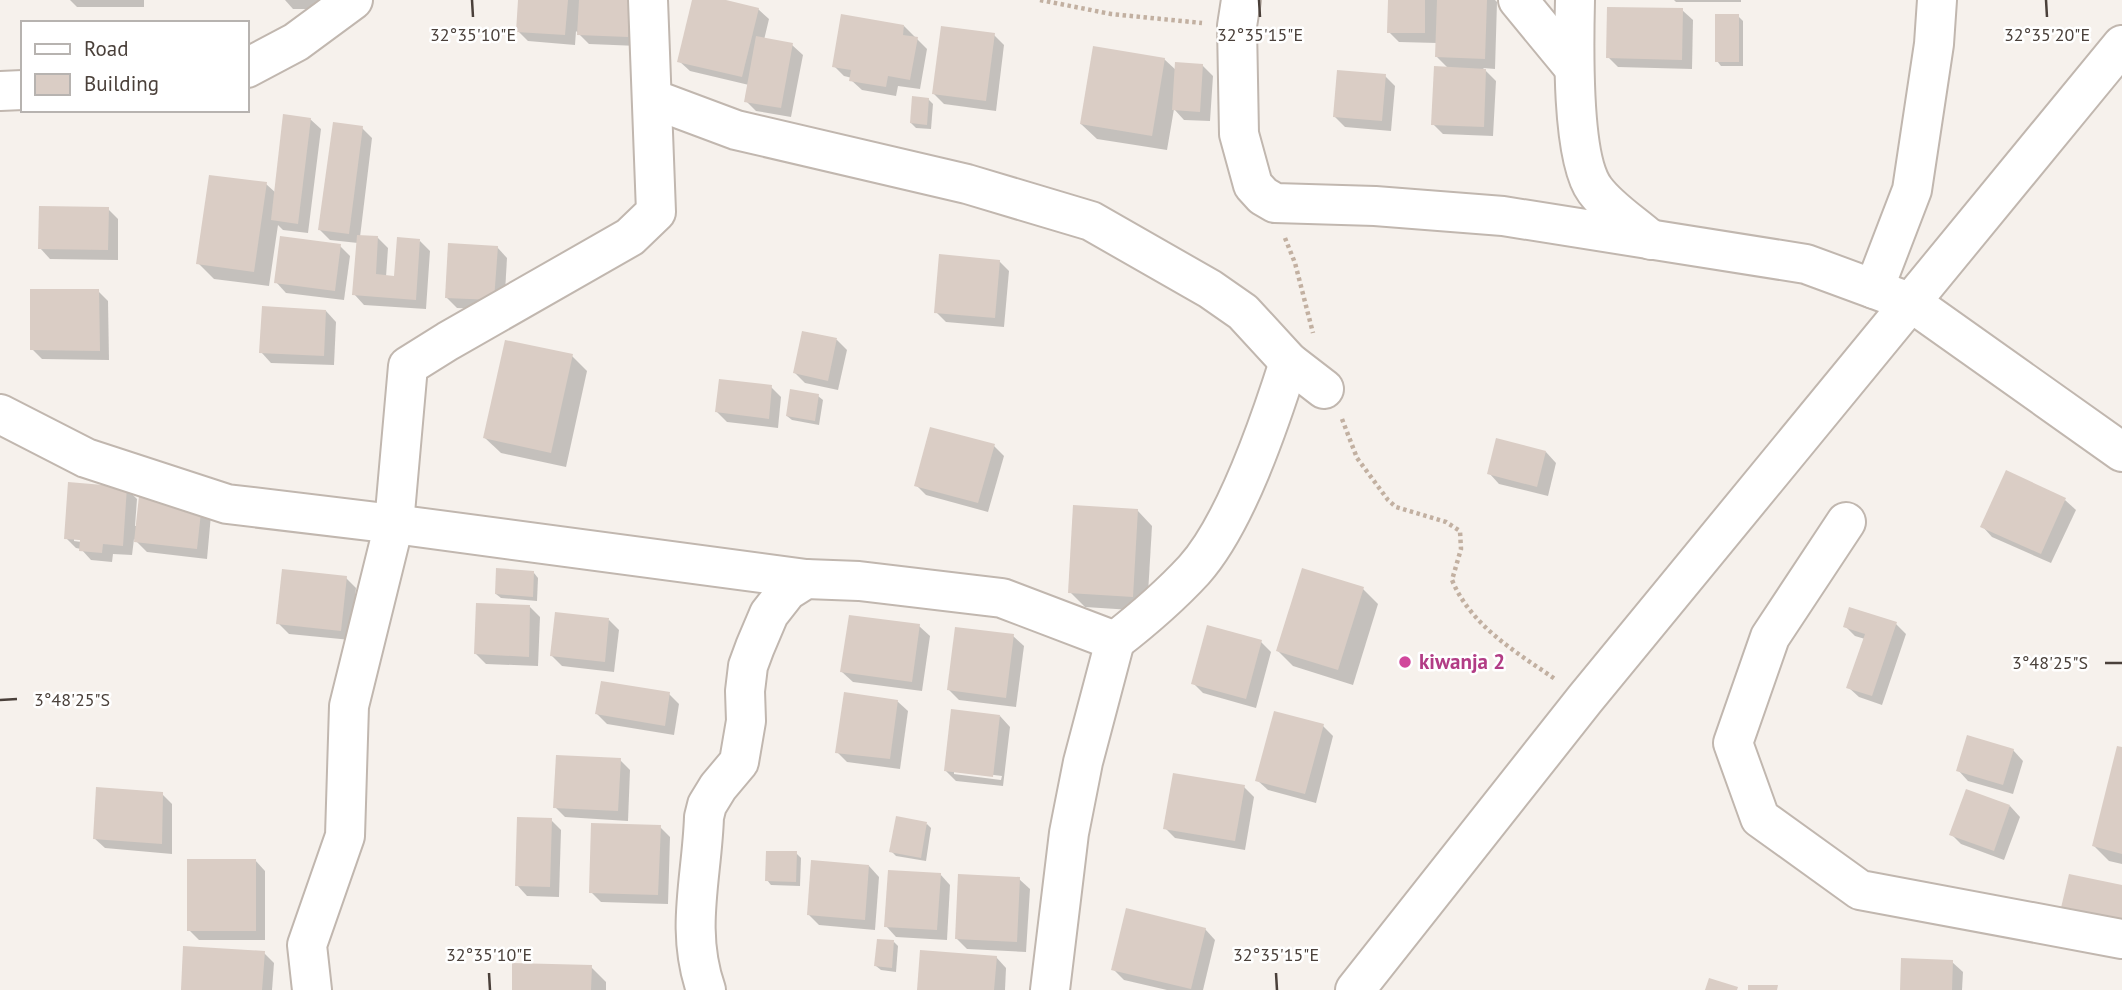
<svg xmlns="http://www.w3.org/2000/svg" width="2122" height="990" font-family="'PT Sans',sans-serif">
	<rect width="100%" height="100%" fill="#f6f1ec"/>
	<g fill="#0003" fill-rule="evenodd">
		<polygon points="70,0 144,0 144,7 77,7"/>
		<polygon points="285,0 353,0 353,9 293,9"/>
		<polygon points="520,0 641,0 638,46 589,44 576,31 575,45 528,41 518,31"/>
		<polygon points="694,0 719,0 758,9 769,19 764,40 792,45 803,55 791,117 756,111 746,101 749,85 690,71 679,61"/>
		<polygon points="1390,0 1495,0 1497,2 1495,69 1483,68 1496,81 1493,136 1443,134 1433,124 1449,69 1437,57 1437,43 1399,42 1389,32"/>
		<polygon points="1674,0 1741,0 1741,2 1676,2"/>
		<polygon points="1682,10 1693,20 1692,69 1618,67 1608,57"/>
		<polygon points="1738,16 1743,21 1743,66 1721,66 1717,61"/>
		<polygon points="904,26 927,49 920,89 898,86 896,96 862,90 851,80 852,78 844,76 834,66"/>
		<polygon points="994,35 1004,45 996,111 944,104 934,94"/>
		<polygon points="1164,59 1177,71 1202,65 1213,76 1210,121 1184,120 1174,109 1167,150 1097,139 1081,124"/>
		<polygon points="1385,76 1395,86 1391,131 1345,127 1335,117"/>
		<polygon points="928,99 933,104 931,129 916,128 911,123"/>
		<polygon points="310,119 321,129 308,233 283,230 278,225 269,286 214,279 198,263 266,184 276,193"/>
		<polygon points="362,128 372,138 360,237 378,238 388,248 386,277 395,278 420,241 430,251 426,309 364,305 354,294 358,243 330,240 320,230"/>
		<polygon points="108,209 118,219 118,260 50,259 40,248"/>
		<polygon points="340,246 350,256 344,300 286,293 276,282"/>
		<polygon points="497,247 507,258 504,310 457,308 446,297"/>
		<polygon points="999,261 1009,271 1004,327 946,322 936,312"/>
		<polygon points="98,291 108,301 109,360 42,359 32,349"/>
		<polygon points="326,311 336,322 334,365 271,363 261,352"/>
		<polygon points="804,333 837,340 847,350 838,390 805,383 795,373"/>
		<polygon points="572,356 587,371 566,467 501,453 485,438"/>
		<polygon points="771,387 781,397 778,428 727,422 717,412"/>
		<polygon points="818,396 823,400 819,425 792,420 787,416"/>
		<polygon points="994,446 1004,456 988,512 926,495 916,485"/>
		<polygon points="1546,452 1556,463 1548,496 1499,484 1489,473"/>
		<path d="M127 489 137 499 135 526H138L141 498 211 515 207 559 147 552 134 539 132 555 113 554 112 562 91 560 81 549 76 548 66 538ZM74 538 89 543 74 541Z"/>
		<polygon points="2065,500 2076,510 2051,563 1992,537 1982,526"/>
		<polygon points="1137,510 1152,526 1147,611 1085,607 1070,592"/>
		<polygon points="534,573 538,578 537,601 501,598 496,594"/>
		<polygon points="346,578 356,588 351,640 289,634 278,623"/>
		<polygon points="1363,589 1378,604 1353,685 1293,666 1278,651"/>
		<polygon points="530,607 540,617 538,666 486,664 476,654"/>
		<polygon points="609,620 619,630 614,672 562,666 551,655"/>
		<polygon points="1896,624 1906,634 1882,705 1859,697 1848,687 1865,639 1855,636 1845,626"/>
		<polygon points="919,626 930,636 922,691 853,682 842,672"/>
		<polygon points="1013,636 1024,646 1016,707 959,700 949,690"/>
		<polygon points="1261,642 1271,652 1256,708 1203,693 1193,683"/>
		<polygon points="669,694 679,704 674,735 607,724 597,714"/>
		<polygon points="897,701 908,711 900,769 847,762 837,752"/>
		<path d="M1000 716 1010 727 1003 786 956 781 945 770ZM954 770 1002 776 1001 780 954 774Z"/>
		<polygon points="1323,726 1333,736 1316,803 1268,790 1257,780"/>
		<polygon points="2122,749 2122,864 2109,861 2094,846"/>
		<polygon points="2013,750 2023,761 2013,794 1968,781 1958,770"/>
		<polygon points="620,760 630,770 628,821 565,817 555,807"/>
		<polygon points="1244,787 1254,797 1245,850 1175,838 1165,828"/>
		<polygon points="162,794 172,804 172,854 105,848 94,838"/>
		<polygon points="2010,806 2020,817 2004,860 1961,844 1951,834"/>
		<polygon points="551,820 561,830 559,897 527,896 517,885"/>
		<polygon points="927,824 931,828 926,861 896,856 891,851"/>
		<polygon points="660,827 670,837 668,904 601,902 591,892"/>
		<polygon points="796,853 801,858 800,886 771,885 767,880"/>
		<polygon points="255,860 265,871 265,940 199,940 189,930"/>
		<polygon points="869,866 879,877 875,930 819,925 809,915"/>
		<polygon points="940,874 950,885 947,940 896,937 886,926"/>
		<polygon points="1019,879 1030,889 1026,952 967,949 957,939"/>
		<polygon points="1205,929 1215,940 1203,990 1167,990 1124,980 1113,969"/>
		<polygon points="894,942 898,946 896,972 881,970 876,966"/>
		<polygon points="264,953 274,963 272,990 183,990"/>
		<polygon points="996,957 1006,968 1005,990 919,990"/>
		<polygon points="1952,962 1963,972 1962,990 1902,990"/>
		<polygon points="591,967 606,982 606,990 514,990"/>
	</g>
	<g fill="#dacdc5">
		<polygon points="518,0 568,0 565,35 516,32"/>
		<polygon points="579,0 630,0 628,37 577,35"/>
		<polygon points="692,0 726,0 759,8 742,77 677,62"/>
		<polygon points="1388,0 1425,0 1425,33 1387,33"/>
		<polygon points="1437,0 1487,0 1485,59 1435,57"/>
		<polygon points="1607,7 1683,8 1682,60 1606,58"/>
		<polygon points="841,14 904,25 903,35 918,37 910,80 888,76 886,87 849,81 851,70 832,67"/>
		<rect x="1715" y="14" width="24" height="48"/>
		<polygon points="941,26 995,33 986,101 932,94"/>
		<polygon points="756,36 793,43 781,108 744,102"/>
		<polygon points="1093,46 1165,58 1152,136 1080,124"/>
		<polygon points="1175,62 1203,64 1200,112 1172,110"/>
		<polygon points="1434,66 1486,69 1484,127 1431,125"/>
		<polygon points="1337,70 1386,74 1382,121 1333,117"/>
		<polygon points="912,96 929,98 927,125 910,123"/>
		<polygon points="283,114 311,118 298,224 271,220"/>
		<polygon points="333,122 363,126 349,234 318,230"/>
		<polygon points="209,175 267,182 254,272 196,264"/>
		<polygon points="39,206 109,207 108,250 38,249"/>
		<polygon points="357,235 378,236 376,274 394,276 397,237 420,239 416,300 352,295"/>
		<polygon points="280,236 341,244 335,291 274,283"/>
		<polygon points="448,243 498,246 494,300 445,298"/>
		<polygon points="939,254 1000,260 995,318 934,313"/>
		<polygon points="30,289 99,289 100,351 30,350"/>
		<polygon points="262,306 326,310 324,356 259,353"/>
		<polygon points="802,331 837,338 828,381 793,373"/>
		<polygon points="505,340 573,354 551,453 483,438"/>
		<polygon points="719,379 772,385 769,419 715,412"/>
		<polygon points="790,389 819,394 815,421 786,416"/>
		<polygon points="930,427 995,444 978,503 914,486"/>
		<polygon points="1496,438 1546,451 1537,487 1487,474"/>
		<polygon points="2006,470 2066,498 2041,554 1980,527"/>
		<polygon points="68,482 127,487 123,546 103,544 102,553 79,551 80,540 64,539"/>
		<polygon points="139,496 202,503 197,549 134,542"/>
		<polygon points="1073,505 1138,509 1133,597 1068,593"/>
		<polygon points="496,568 534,571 533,597 495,594"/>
		<polygon points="1302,568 1364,587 1338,670 1276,651"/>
		<polygon points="282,569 347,576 341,631 276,624"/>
		<polygon points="476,603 530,605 529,657 474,654"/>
		<polygon points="1849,607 1897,622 1872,696 1846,688 1865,634 1843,627"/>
		<polygon points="555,612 609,618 605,662 550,656"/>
		<polygon points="849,615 920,624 912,682 840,672"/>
		<polygon points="1207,625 1262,640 1246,699 1191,684"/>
		<polygon points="955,627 1014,634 1006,698 947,690"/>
		<polygon points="601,681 670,692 665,726 595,714"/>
		<polygon points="844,692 898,700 890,759 835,753"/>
		<polygon points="951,709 1000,715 993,777 944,771"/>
		<polygon points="1274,711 1324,724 1305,794 1255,781"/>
		<polygon points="1967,735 2014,749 2003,785 1956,771"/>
		<polygon points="2117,746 2122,747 2122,854 2092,846"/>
		<polygon points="556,755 621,758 618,811 553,808"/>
		<polygon points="1173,773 1245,785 1235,841 1163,829"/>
		<polygon points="96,787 163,792 162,844 93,839"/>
		<polygon points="1966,789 2010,805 1994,851 1949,835"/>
		<polygon points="896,816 927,822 921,858 889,852"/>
		<polygon points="517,817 552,818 550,887 515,886"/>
		<polygon points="591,823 661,825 658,895 589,893"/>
		<polygon points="766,851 797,851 796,882 765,881"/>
		<rect x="187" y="859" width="69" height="72"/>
		<polygon points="811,860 869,865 865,920 807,915"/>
		<polygon points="888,870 941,873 937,930 884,927"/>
		<polygon points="958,874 1020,877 1017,942 955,939"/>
		<polygon points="2069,874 2122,885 2122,926 2060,912"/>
		<polygon points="1126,908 1206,928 1191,989 1111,970"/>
		<polygon points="877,939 894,940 892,968 874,966"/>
		<polygon points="183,946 265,951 262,990 181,990"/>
		<polygon points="920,950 997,956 994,990 917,990"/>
		<polygon points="1901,958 1953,960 1952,990 1900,990"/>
		<polygon points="512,963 592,965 591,990 512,990"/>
		<polygon points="1709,978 1738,987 1737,990 1705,990"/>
		<polygon points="1748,985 1778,985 1777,990 1748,990"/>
	</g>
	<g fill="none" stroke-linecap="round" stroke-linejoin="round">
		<defs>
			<g id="minor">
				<polyline points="1241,0 1237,26 1239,134 1253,185 1263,196 1275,203 1375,206 1503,216 1806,264 1912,303 2122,452"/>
				<polyline points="1518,0 1574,68"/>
				<path d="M1575 0C1574 42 1571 158 1595 190 1609 209 1633 224 1651 240"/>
				<polyline points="247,68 296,42 353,0"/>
				<polyline points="0,91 23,90"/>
				<polyline points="653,99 736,130 967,184 1091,221 1210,289 1243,312 1289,362 1324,389"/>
				<polyline points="1874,289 1912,190 1934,44 1937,0"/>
				<polyline points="0,414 86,458 227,504 394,524 806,579"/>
				<polyline points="1846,522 1770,637 1733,743 1760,818 1860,890 2122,939"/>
				<path d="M1115 641C1142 620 1170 596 1194 570 1236 523 1270 422 1289 362"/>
				<polyline points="312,990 307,945 345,836 349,706 394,524 408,366 448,341 630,237 656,212 648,0"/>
				<path d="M706 990C685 930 702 878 704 817L707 805 718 787 739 762 746 721 745 691 748 666 755 647 769 614 787 591 806 579 859 581 1002 598 1115 641 1083 762 1069 833 1050 990"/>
				<polyline points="1355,990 1585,699 2122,45"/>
			</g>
		</defs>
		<use href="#minor" stroke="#c1b7af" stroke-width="42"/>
		<g stroke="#c2b0a1" stroke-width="4.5" stroke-dasharray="3.5 3.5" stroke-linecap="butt">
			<polyline points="1040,0 1111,14 1202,23"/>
			<polyline points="1285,238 1295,263 1313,333"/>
			<path d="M1342 419 1357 458 1388 500 1396 507 1446 522 1460 531 1461 549 1452 580C1471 626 1516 652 1555 679"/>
		</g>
		<use href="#minor" stroke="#fff" stroke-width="38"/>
	</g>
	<path fill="none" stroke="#4a403a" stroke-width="2.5" d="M472 0 473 17M1259 0 1260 17M2046 0 2047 17M2105 663H2122M0 700 17 699M489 973 490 990M1276 973 1277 990"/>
	<circle fill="#d1479c" stroke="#fff" stroke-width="2.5" cx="1405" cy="662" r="7"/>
	<g text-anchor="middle" stroke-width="5" stroke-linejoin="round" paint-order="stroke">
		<g font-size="21" font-weight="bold" fill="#b23c85" stroke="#fff" text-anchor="start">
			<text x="1419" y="669">kiwanja 2</text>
		</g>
	</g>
	<g font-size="18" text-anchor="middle" fill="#4a403a" stroke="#fff" stroke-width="5" stroke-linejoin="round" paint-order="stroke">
		<text x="473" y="41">32°35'10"E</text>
		<text x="1260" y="41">32°35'15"E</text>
		<text x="2047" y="41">32°35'20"E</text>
		<text x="2050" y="669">3°48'25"S</text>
		<text x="72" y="706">3°48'25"S</text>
		<text x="489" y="961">32°35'10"E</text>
		<text x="1276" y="961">32°35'15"E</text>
	</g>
	<rect x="21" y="21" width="228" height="91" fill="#ffffff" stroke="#b7b3b0" stroke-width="2"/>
	<rect x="35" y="44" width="35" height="10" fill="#ffffff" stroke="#b7b3b0" stroke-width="2"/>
	<text x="84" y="56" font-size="21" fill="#4a403a">Road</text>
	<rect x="35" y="74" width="35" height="21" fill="#dacdc5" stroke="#b7b3b0" stroke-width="2"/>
	<text x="84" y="91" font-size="21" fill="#4a403a">Building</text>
</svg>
